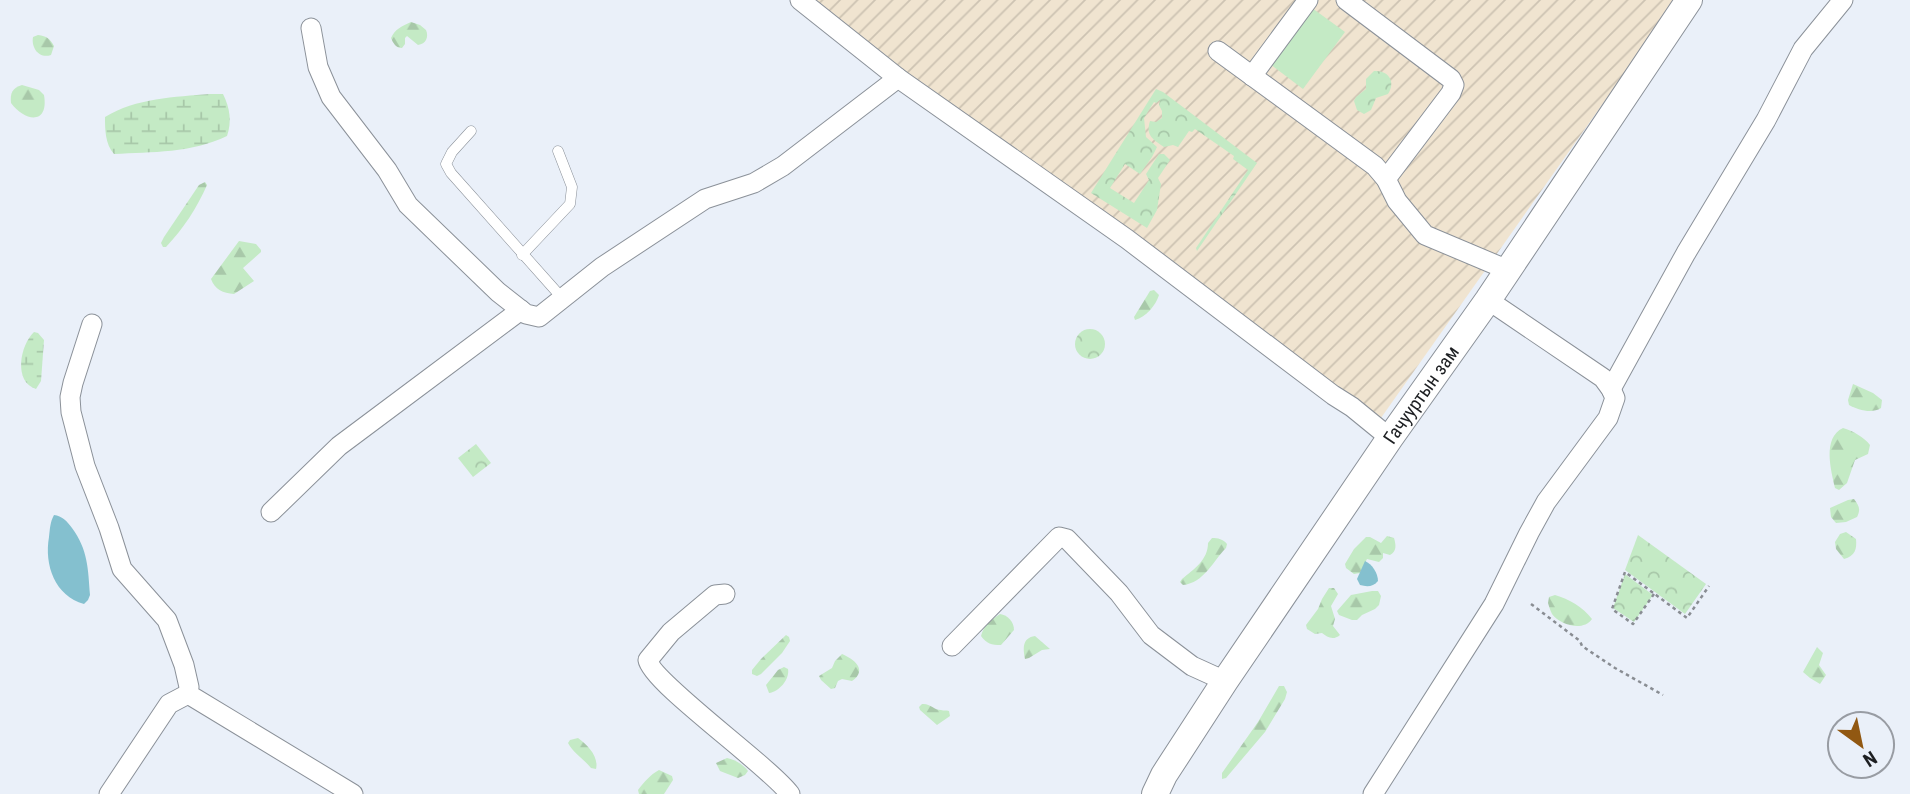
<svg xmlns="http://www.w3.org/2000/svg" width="1910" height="794" font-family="'Roboto Condensed',sans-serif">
	<defs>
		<pattern id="industrial-furrows" width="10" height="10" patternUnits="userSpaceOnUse" patternTransform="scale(1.75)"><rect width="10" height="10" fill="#f0e4d0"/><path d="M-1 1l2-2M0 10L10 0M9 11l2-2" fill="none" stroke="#cdc3b2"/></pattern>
		<pattern id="forest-firs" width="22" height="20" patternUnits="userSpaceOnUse" patternTransform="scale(1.75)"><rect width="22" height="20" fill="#c4eac5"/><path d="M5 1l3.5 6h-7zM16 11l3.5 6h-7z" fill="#a8c8a9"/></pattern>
		<pattern id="wetland-marsh" width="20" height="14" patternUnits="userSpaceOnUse" patternTransform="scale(1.75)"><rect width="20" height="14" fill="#c4eac5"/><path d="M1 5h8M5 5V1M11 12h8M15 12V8" fill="none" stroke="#a8c8a9"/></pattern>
		<pattern id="park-crowns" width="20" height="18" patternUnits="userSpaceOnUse" patternTransform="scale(1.75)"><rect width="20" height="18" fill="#c4eac5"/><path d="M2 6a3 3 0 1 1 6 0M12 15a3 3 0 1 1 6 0" fill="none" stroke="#a8c8a9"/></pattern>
	</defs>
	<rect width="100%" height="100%" fill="#eaf0f9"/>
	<polygon fill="url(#industrial-furrows)" points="811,0 1676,0 1376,425"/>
	<g fill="url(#forest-firs)">
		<path d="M411 22 420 25 426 30C429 37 426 44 418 45L407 36 405 38V44L402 48C396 48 393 43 391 38 395 29 402 26 411 22Z"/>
		<path d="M38 35C47 36 50 39 54 46L51 55C39 59 31 48 33 37Z"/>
		<path d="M22 85 39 90 44 95C49 125 25 122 11 103 10 93 12 88 22 85Z"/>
		<path d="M205 182 207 185C197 208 183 229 166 247H163L161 243 164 237 199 185Z"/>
		<path d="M239 241 256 244 261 250V252L243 268 254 281 234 294C223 293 215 290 211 279Z"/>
		<path d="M1154 290 1159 295C1156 305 1146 317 1135 320L1134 317 1150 291Z"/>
		<path d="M1853 384 1873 393 1882 400 1881 408C1872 414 1858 410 1849 405L1848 400Z"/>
		<path d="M1843 428C1853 431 1864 437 1870 445L1868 454 1855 460 1847 483 1839 490 1835 488C1831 470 1822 438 1843 428Z"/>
		<path d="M1854 499C1859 506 1861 509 1857 517L1846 522 1836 523 1831 517 1830 508 1848 500Z"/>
		<path d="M1846 532 1856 539C1857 549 1855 556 1844 559L1836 549 1835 542 1840 534Z"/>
		<path d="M1387 536 1394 538C1396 545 1397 551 1390 555L1383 553V558L1379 562 1367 559 1360 573 1354 574 1346 568 1345 564 1354 549 1366 537H1370L1381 543Z"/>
		<path d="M1212 538C1218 538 1223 539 1227 544L1226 548C1213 561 1204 583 1183 585L1180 582 1182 579C1194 569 1208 560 1208 543Z"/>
		<path d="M1329 588H1334L1338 594 1331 606 1335 619 1333 626 1340 635C1333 641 1327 637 1322 633L1315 634 1307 629 1306 625 1318 609 1322 599Z"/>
		<polygon points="1372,591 1378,591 1381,596 1379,605 1375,609 1362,615 1357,620 1352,620 1339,615 1337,611 1351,595"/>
		<path d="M1555 595C1569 599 1583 607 1592 619 1583 632 1560 625 1552 614 1550 610 1549 606 1548 603L1549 597Z"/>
		<path d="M1000 614C1008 615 1014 622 1014 630L1001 645C991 645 987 644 981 636 983 626 992 619 1000 614Z"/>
		<polygon points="786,635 789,637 790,641 782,653 761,674 757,676 752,674 752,670 761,659"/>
		<path d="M1035 636 1050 649 1042 650 1029 658 1025 659C1023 648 1022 638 1035 636Z"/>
		<polygon points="1817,647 1823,653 1819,665 1826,675 1820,684 1810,678 1803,672"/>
		<path d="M842 654C854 659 868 670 852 681L842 679 838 681 835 688 831 689 821 680 819 676 832 668 835 661Z"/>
		<path d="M784 667 788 669C790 679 779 692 769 693L766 685 778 670Z"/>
		<polygon points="1279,686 1284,686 1287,692 1285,699 1265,732 1226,778 1222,779 1222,773 1258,722"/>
		<path d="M922 704C930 703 934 710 941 710 944 711 946 710 949 711L950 716 937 725 920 710 919 707Z"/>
		<path d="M578 738C588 745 599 757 596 769L591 768C584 759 573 753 568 743L570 740Z"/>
		<path d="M727 758C735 760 743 764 748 771L745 775 738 778 720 771 716 763Z"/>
		<path d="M659 770 672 776 673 780 664 794H639L638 790C644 782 650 775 659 770Z"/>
	</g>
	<g fill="url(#wetland-marsh)">
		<path d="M210 94H223C230 108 232 122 227 136 192 153 152 152 114 154 105 144 105 129 105 117 136 98 175 97 210 94Z"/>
		<path d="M34 332 38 333 44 340 41 381 36 389C13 382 20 345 34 332Z"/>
	</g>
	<g fill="url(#park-crowns)">
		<path d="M1374 71C1389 70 1396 82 1388 94L1376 98 1371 110 1364 114 1357 110 1354 101 1356 97 1366 89V79Z"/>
		<path d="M1156 89 1163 92 1257 163 1197 251 1196 248 1248 170 1233 159 1234 156 1195 129 1192 132 1189 131 1178 147 1173 145 1164 147C1154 140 1145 136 1150 121L1156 122 1162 118V111L1159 105 1160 100 1156 103 1154 102 1144 118 1146 137 1157 147 1152 157 1140 174 1125 164 1110 188 1134 203 1149 180 1146 174 1159 154H1164L1170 160 1158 178 1161 184 1157 210 1147 228 1091 193Z"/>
		<circle cx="1090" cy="344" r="15"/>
		<polygon points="476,444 491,463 473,477 458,458"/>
		<polygon points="1638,535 1706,584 1685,614 1625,570"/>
		<polygon points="1625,574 1653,595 1634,622 1613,608"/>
	</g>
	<polygon fill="#c4eac5" points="1312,8 1345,32 1303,89 1270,64"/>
	<g fill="#84c0cf">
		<path d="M54 515C62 516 67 521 72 528 88 550 88 568 90 595L88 600 84 604C55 596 44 565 49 537 50 529 50 522 54 515Z"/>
		<path d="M1365 561C1372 564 1378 573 1378 581 1373 587 1367 587 1360 585L1357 579Z"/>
	</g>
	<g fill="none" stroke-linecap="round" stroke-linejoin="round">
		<defs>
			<g id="service">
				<polyline points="471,131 452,152 446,164 451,173 563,299"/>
				<polyline points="522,255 570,204 572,187 558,151"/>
			</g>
			<g id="minor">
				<polyline points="800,0 898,78 1127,239 1333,395 1352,407 1390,438"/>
				<polyline points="1346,0 1451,79 1454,85 1451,93 1386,179"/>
				<polyline points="311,28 318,67 331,97 387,170 408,205 498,292 526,314 539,317 602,267 705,199 754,183 783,166 898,78"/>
				<polyline points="1218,51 1375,166 1386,179 1397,201 1425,235 1508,270"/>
				<polyline points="1252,76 1308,0"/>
				<polyline points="92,324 73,383 70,397 71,412 85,466 109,528 122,569 167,620 184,665 189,687 188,694 353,794"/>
				<polyline points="1611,389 1686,253 1766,120 1803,49 1843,0"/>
				<polyline points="271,512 339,446 521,310"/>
				<path d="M725 594 715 595 671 632 648 660C651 682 768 765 790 794"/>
				<polyline points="952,646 1059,537 1067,539 1119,593 1151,635 1192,666 1225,681"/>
				<polyline points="109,794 169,704 188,694"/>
				<polyline points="1373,794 1494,604 1529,533 1546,502 1608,418 1615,398 1611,389 1603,378 1488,300"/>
			</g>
			<g id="secondary">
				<path id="s1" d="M1155 794 1164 775 1225 681 1390 438 1488 300 1689 0"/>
			</g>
		</defs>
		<use href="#service" stroke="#8b9199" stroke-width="11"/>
		<use href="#minor" stroke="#8b9199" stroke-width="21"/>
		<use href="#secondary" stroke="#8b9199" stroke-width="28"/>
		<g stroke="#898d93" stroke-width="2.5" stroke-dasharray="3.5 3.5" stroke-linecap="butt">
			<polyline points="1654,594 1633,624 1612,609 1625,572 1687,618 1709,586"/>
			<polyline points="1531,604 1580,641 1582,646 1615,668 1663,695"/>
		</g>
		<use href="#service" stroke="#fff" stroke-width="10"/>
		<use href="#minor" stroke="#fff" stroke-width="19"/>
		<use href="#secondary" stroke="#fff" stroke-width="26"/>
	</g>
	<g text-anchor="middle" stroke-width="5" stroke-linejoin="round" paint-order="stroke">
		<g font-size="19" fill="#1d1f22" stroke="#eaf0f9">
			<text dy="7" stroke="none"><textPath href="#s1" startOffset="480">Гачууртын зам</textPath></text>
		</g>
	</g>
	<g transform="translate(1861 745) rotate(147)"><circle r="33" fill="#eaf0f9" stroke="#989ca3" stroke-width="2"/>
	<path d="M0-5L12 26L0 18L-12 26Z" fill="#915812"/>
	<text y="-10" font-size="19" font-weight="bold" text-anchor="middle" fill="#1d1f22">N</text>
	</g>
</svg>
